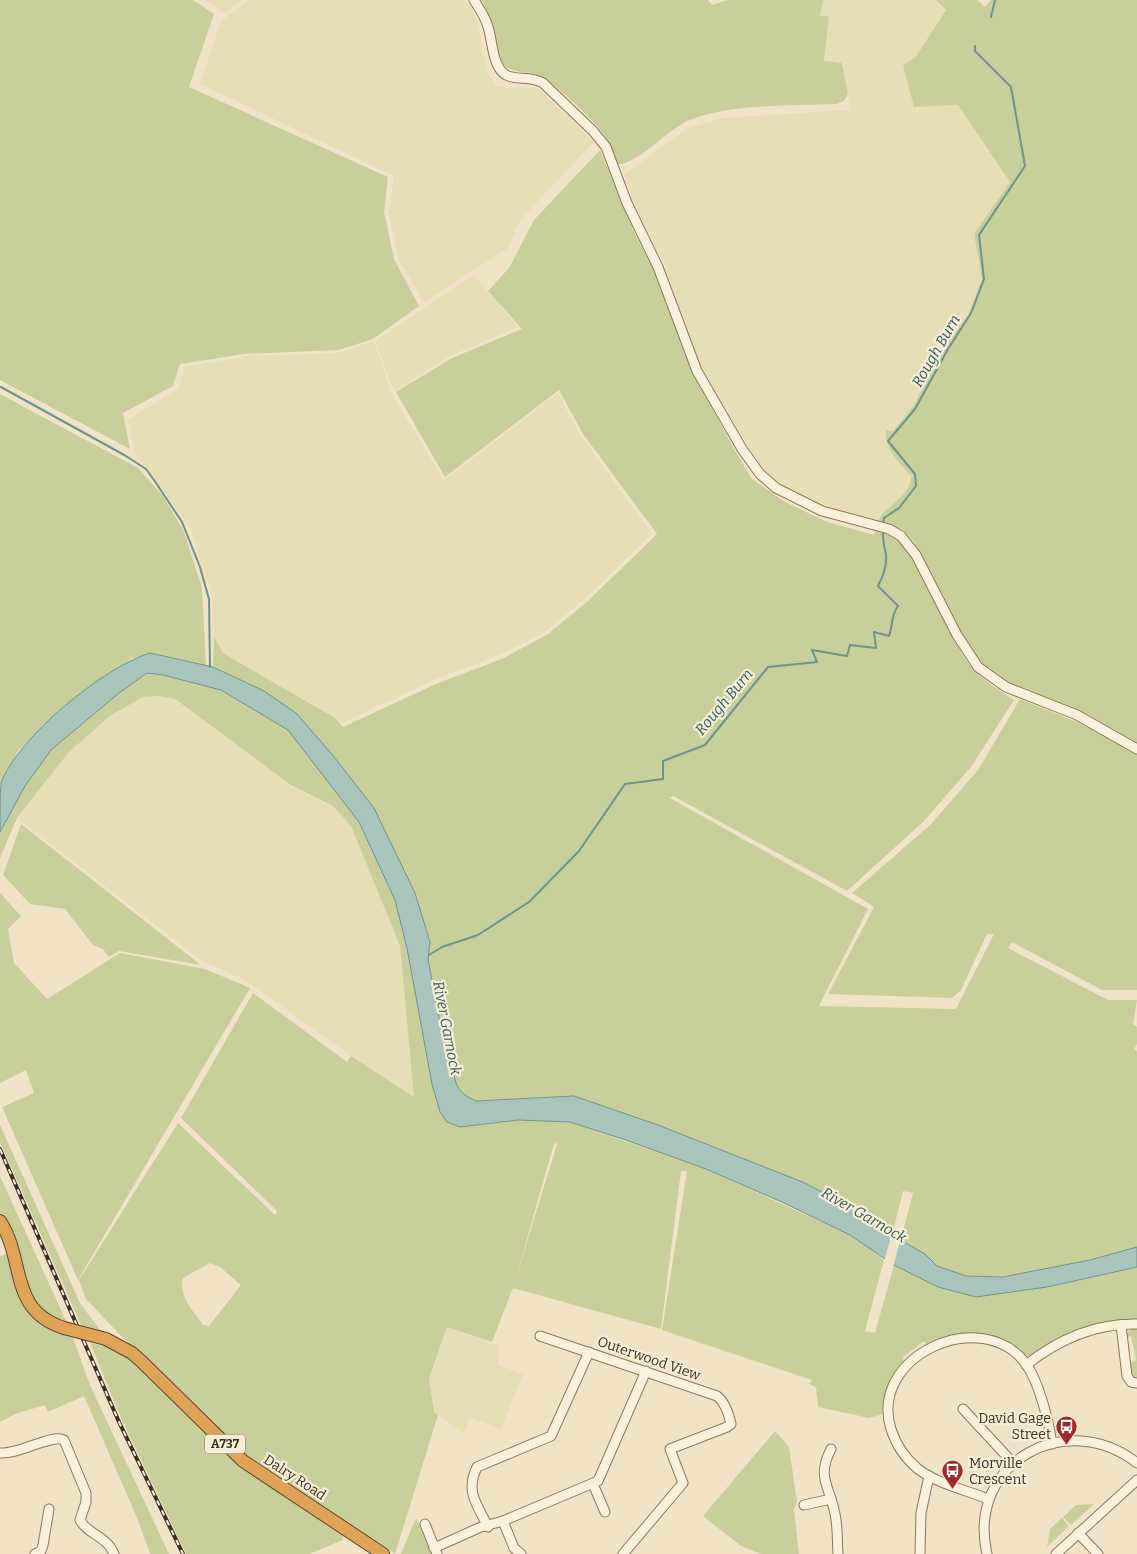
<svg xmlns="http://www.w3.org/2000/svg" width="1137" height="1554" font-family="Bitter,serif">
	<rect width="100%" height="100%" fill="#f0e4c8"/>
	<g fill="#e6deb5">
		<polygon points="205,0 242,0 224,13"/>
		<polygon points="249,0 465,0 477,19 488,74 497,86 508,88 529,87 540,90 594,142 520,220 508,248 424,302 399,260 389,215 394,176 200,84 221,21"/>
		<polygon points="823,0 936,0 946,10 915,58 915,107 958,105 1010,182 974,234 982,278 969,314 944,347 912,408 893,431 896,459 911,476 911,485 905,494 880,516 878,521 839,513 802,497 768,475 757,461 701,368 664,264 633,201 625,174 686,129 724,118 850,110 843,63 824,61 829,16 820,16"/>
		<polygon points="474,275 518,327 450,356 394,392 375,341"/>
		<polygon points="374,341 392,394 444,480 558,393 579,433 652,534 592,592 547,631 502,654 434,680 340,724 335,718 223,653 214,637 211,590 190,527 135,453 128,420 179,388 184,367 248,356 338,353"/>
		<polygon points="159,696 175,699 291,785 333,806 351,826 400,946 414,1097 351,1056 248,982 199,959 17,818 68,753 111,715 143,697"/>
		<polygon points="447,1327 498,1345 498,1365 523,1374 501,1429 470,1418 464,1433 434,1412 429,1378"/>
	</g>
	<g fill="#c9cf9b" fill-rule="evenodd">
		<polygon points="0,0 193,0 214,14 189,87 388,177 384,212 394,259 419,306 373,339 339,350 244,354 180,364 173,386 123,413 130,449 0,380"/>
		<path d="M481 0H708L712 5 728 0H823L820 16H829L824 61 842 63 848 94 844 101 837 104C789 106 735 103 689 120 670 128 635 166 618 164 614 156 611 147 607 140 597 122 561 89 543 78 531 69 511 76 502 62 492 46 495 20 481 0Z"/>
		<path d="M936 0H978L985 7 991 0H1137V744C1120 734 1102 722 1084 713 1049 698 1001 689 977 657 949 622 935 579 913 540L903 530 878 521C886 503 910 499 911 476 899 462 884 449 886 430L893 431 912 408 944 347 969 314 982 278 974 234 1010 182 958 105 914 107 903 65 915 58 946 10Z"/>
		<path d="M600 150 635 234 655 273 692 371 734 449 752 479 785 502 825 521 874 535 876 530C882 532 893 533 897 538 930 572 941 626 969 664 981 680 999 689 1014 700L971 767 924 821 847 891 673 796 670 798 868 909 819 1006 956 1009 994 934H987L961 990 952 998 828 994 874 907 852 893 930 825 978 770 1020 699 1096 730 1137 753V990H1102L1012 942 1008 948 1108 1000H1137L1133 1024 1137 1027V1044L1134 1049 1137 1051V1247C1086 1260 985 1293 938 1267 932 1264 929 1257 924 1254 917 1248 908 1244 901 1239L913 1193 903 1191 892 1235 867 1216 805 1183 661 1126 574 1096 476 1101C466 1096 460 1093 456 1083L441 1028 428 959 430 942 415 893 374 808 264 691 213 667 214 637 223 653 335 718 343 727 436 684 504 658 548 634 588 601 657 534 583 434 559 390 445 477 396 392 452 358 522 329 488 291 509 268 534 220Z"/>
		<polygon points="0,394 138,468 163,496 184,532 202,588 206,665 150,653 131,659 98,681 48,721 18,751 0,784"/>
		<path d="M147 673 163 675 221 690 288 730 359 822 395 900 407 948 432 1084 440 1112 460 1127 518 1120 570 1122 706 1169 850 1235 866 1245 884 1260 865 1331 875 1333 894 1265 938 1287 976 1297 1047 1287 1137 1267V1321H1126L1029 1356C1017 1354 1008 1345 997 1339 975 1328 949 1337 927 1345L924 1341 902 1358 905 1361C889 1376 883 1392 883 1414L869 1418 818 1407 816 1387 809 1384 812 1380 662 1330 687 1171H681L661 1329 513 1288 492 1342 447 1327 429 1378 434 1412 438 1415 395 1554 247 1457 154 1364 124 1339 86 1299 79 1280 178 1123 275 1215 277 1211 181 1118 253 993 347 1062 351 1056 414 1097 400 946 351 826 333 806 291 785 175 699 159 696 143 697 111 715 68 753 17 818 0 858V832L25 786 51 750 119 693ZM556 1143 557 1144 515 1281 554 1144ZM210 1263 220 1267 241 1285 209 1326 203 1325C194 1311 178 1296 183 1278Z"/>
		<polygon points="21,824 201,965 119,951 109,957 103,949 93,945 65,909 30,904 3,875"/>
		<polygon points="0,893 21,916 8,929 14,963 47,999 120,953 205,969 250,988 78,1280 2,1107 34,1093 26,1070 0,1083"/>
		<polygon points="0,1125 80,1303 100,1330 82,1327 0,1142"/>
		<polygon points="0,1176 67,1323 52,1317 36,1305 28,1291 11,1229 0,1213"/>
		<path d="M7 1254C19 1305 23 1318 73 1338L90 1385 169 1554H150L138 1520 84 1396 48 1412 45 1405 15 1414 0 1422V1256Z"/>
		<path d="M1137 1328V1378L1131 1376 1128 1365 1136 1360 1131 1336 1126 1339C1126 1332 1130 1329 1137 1328Z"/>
		<polygon points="90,1343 116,1348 133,1360 243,1468 343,1532 343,1540 309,1554 186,1554 122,1420"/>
		<polygon points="775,1431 789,1447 797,1502 794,1509 799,1554 761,1554 741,1546 703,1516"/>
		<polygon points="1094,1504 1071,1525 1063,1517 1076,1505"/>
		<polygon points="416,1518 432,1554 401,1554"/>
		<polygon points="1062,1518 1069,1526 1047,1547 1050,1529"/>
	</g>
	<path fill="#a9c4bc" stroke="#6f938a" d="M150 653 213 667 264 691 296 713 331 753 374 808 415 893 430 942 428 959 441 1028 456 1083C460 1093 466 1096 476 1101L574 1096 658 1125 805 1183 867 1216 892 1235 925 1254 937 1266 966 1276 1003 1277 1090 1260 1137 1247V1267L1047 1287 976 1297 938 1287 894 1265 850 1235 784 1203 706 1169 623 1139 570 1122 518 1120 460 1127 447 1122 440 1112 432 1084 407 948 395 900 359 822 288 730 221 690 163 675 147 673 119 693 51 750 25 786 0 832C0 820 0 794 1 783 18 737 104 667 150 653Z"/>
	<polygon fill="#f0e4c8" points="892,1232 901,1237 893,1268 884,1262"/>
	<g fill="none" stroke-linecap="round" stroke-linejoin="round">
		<g stroke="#6f938a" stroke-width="2">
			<polyline points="991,17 995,0"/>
			<polyline points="1,387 126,456 146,469 156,483 182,522 200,567 209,599 210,667"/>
			<polyline points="883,524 884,518 899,508 916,486 915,474 888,441 915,409 948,349 971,313 984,279 979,235 1025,166 1011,87 975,51 975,46"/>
			<path d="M429 955 442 947 478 935 529 902 579 851 625 784 663 779V761L705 745 768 667 817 662 812 650 847 656 850 645 876 648 874 632 889 636C893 625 891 615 898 606L878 586C883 576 887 567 886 555 885 547 882 541 883 531"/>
		</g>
		<defs>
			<g id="minor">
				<path d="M474 0C479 8 484 15 487 24 493 38 491 66 506 75 517 81 530 75 543 83L593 131 606 147 627 203 658 267 697 371 742 449 760 474 776 488 822 511 889 529 901 536 916 555 957 635 978 667 1006 687 1077 715 1137 749"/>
				<polyline points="1121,1325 1127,1376 1131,1382 1137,1383"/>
				<path d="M540 1336 717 1396C725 1402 729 1415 731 1424L727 1427 670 1449 683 1483 623 1554"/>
				<path d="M1026 1365C1059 1339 1095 1323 1137 1324"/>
				<polyline points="963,1409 1013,1463"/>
				<path d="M831 1449C816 1478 830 1486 835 1514 838 1527 837 1541 838 1554"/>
				<path d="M0 1453C18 1455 53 1433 64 1440L86 1493V1502L80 1520C88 1535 106 1535 114 1554"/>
				<polyline points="593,1484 605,1512"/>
				<path d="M988 1499C966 1490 938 1484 918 1469 906 1459 896 1445 891 1429 868 1356 982 1304 1026 1364 1039 1382 1049 1422 1052 1444"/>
				<polyline points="804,1505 831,1499"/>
				<polyline points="503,1521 598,1481 646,1371"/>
				<polyline points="425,1524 437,1554"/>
				<path d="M488 1527C477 1504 465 1492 477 1467L551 1436 589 1352"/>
				<polyline points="1078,1533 1098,1554"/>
				<polyline points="434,1548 481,1527 503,1521 514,1548 521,1554"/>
				<polyline points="35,1554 41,1551 43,1545 49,1509"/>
				<polyline points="920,1554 921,1513 929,1476"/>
				<path d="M987 1554C966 1462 1066 1408 1137 1463"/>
				<polyline points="1056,1554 1137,1480"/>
			</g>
			<g id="highway">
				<path d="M0 1221C26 1261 8 1310 64 1328"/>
				<polyline points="106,1339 132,1353 141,1361 243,1461 383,1554"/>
			</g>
		</defs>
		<use href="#minor" stroke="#8d765c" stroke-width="11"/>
		<use href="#highway" stroke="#5b4430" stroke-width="14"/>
		<use href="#minor" stroke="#faf1dc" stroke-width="9"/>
		<use href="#highway" stroke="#e0a458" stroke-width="12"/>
		<defs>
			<polyline id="rail" points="0,1149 119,1422 183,1554"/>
		</defs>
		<use href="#rail" stroke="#3d2e20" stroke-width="4"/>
		<use href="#rail" stroke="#f7eed8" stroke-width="2" stroke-dasharray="5.5" stroke-linecap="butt"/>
		<defs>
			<polyline id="highway-bridge" points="64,1328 106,1339"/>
		</defs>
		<use href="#highway-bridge" stroke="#5b4430" stroke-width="14" stroke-linecap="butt"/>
		<use href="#highway-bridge" stroke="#e0a458" stroke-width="12"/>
	</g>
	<defs>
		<symbol id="bus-pin" viewBox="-11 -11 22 30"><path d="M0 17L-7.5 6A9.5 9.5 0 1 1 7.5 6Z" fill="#9e2a2b" stroke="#f7eed8"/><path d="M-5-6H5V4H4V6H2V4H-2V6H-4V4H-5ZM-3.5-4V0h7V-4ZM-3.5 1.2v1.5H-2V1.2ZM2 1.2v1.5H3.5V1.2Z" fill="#fff"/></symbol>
	</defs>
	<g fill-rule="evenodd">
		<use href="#bus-pin" x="1054" y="1414" width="25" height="34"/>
		<use href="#bus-pin" x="940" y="1458" width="25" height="34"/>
	</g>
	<g text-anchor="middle" stroke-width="4.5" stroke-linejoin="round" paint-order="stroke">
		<rect fill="#f7eed8" stroke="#756857" stroke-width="1" x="205" y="1434.5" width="40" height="19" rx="4"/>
		<g font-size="12" font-weight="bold" fill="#3d2e20">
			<text x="225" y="1448">A737</text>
		</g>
		<g font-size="14" fill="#3d2e20" stroke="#f7eed8">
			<text transform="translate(649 1358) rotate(19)" y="5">Outerwood View</text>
			<text transform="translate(295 1477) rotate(33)" y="5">Dalry Road</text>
		</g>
		<g font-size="14" fill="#3d2e20" stroke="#f7eed8" text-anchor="end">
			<text x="1051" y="1423">David Gage<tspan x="1051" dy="16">Street</tspan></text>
			<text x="969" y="1468" text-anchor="start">Morville<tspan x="969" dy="16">Crescent</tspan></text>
		</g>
		<g font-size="15" font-style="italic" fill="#2f5d5a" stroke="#f7eed8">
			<text transform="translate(936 351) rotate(-60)" y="5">Rough Burn</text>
			<text transform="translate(724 702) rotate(-50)" y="5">Rough Burn</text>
			<text transform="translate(447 1028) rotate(79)" y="5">River Garnock</text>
			<text transform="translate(864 1215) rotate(30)" y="5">River Garnock</text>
		</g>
	</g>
</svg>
